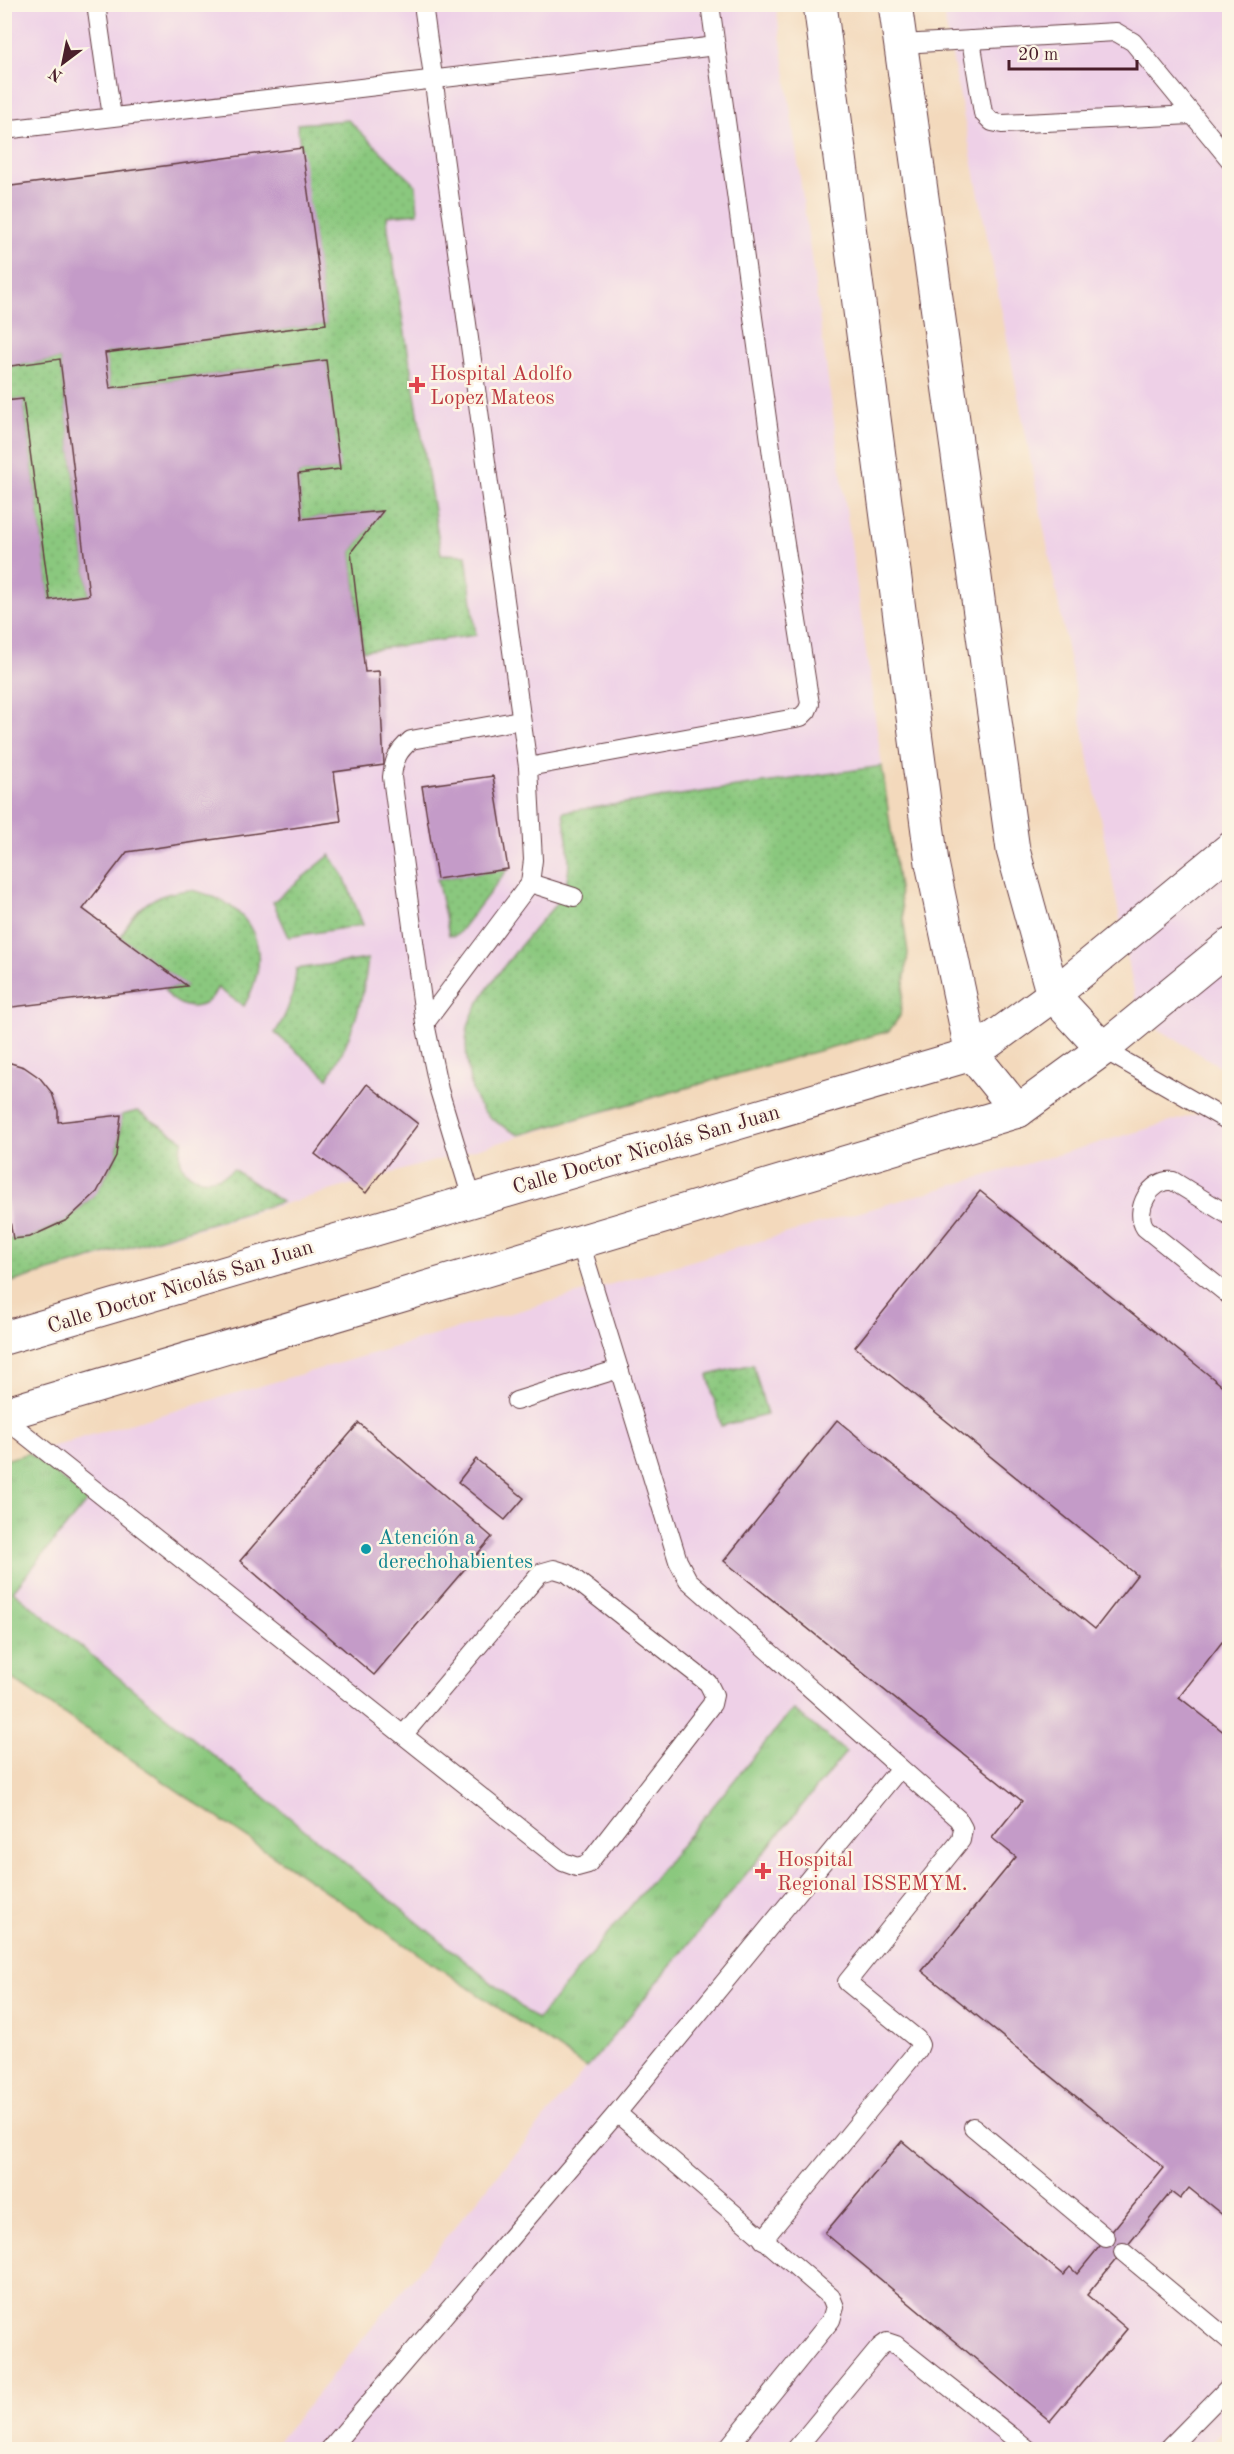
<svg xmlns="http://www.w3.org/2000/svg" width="1234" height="2454" font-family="'Old Standard TT',serif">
	<defs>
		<pattern id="grass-tufts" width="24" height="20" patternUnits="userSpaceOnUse" patternTransform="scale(1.5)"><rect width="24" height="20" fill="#8ac87e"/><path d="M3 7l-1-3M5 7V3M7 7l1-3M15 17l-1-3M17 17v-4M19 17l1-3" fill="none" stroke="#79ab6d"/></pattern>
		<pattern id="park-dots" width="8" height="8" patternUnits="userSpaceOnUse" patternTransform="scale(1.5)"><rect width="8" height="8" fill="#8ac87e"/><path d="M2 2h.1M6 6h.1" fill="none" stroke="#79ab6d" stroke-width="1.8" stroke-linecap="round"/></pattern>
	</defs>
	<rect width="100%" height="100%" fill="#fcf5e5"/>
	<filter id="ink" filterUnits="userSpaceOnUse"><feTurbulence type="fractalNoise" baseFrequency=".0167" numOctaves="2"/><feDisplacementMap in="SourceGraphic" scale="12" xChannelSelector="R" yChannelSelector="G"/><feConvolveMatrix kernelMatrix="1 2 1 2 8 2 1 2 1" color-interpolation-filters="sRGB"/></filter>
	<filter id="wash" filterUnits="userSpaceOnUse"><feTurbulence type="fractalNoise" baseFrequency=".008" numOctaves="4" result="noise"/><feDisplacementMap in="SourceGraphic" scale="24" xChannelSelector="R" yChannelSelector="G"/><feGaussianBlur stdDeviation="1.35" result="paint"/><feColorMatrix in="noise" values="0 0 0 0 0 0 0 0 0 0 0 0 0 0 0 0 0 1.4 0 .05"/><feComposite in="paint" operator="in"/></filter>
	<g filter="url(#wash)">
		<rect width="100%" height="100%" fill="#f3d9bc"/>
		<g fill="#eed0e7">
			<polygon points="5,5 776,5 908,953 900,1016 889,1031 378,1177 366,1193 353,1184 5,1285"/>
			<polygon points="942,5 1229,5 1229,1072 1139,1017"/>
			<polygon points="1229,1105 1229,2423 1205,2450 272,2449 586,2068 5,1674 5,1460"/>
		</g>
		<polygon fill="url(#grass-tufts)" stroke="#6a7454" stroke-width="1.5" points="29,1453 88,1500 13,1591 537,2020 788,1715 794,1710 846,1752 587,2068 5,1674 5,1460"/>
		<g fill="url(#park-dots)" stroke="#6a7454" stroke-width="1.5">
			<polygon points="348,120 416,185 418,213 387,216 388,229 441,554 466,555 476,635 363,651 351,552 382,511 302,519 298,474 339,469 326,360 110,388 105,353 326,324 297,124"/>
			<polygon points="60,359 89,595 50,600 23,399 5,401 4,367"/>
			<path d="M882 766 908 953 900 1016 889 1031 519 1135C485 1117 472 1108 468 1067 466 1054 465 1040 468 1027 474 1000 516 951 534 929 545 916 558 905 564 889 574 866 566 837 563 812Z"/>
			<polygon points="330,855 344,876 363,925 289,937 273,902"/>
			<polygon points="508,869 458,934 454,936 449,935 437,879"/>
			<path d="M191 890C253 903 276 951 244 1006L217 988C207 1015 177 1011 164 989L186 986 121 937C137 904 155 893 191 890Z"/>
			<path d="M368 959C363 1004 351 1040 328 1078L275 1033C288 1013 295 994 296 969Z"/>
			<path d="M137 1111 183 1140C169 1175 207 1192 233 1169L282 1202 5 1284V1239C54 1239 98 1203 115 1157 120 1145 120 1129 122 1115Z"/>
			<polygon points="753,1364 767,1415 721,1426 708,1375"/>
		</g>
		<g id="blocks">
			<g fill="#c49bc8">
				<polygon points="302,148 326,324 105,353 110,388 326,360 340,469 298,474 302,519 383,511 351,552 365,672 379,671 384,765 334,772 341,821 127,852 83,909 187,986 4,1008 4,401 23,399 50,600 89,595 60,359 4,367 4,187"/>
				<polygon points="493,776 508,869 437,879 422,786"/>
				<polygon points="4,1061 24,1067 40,1078 52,1093 58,1111 58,1122 121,1115 116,1156 97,1192 67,1220 30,1237 13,1239 7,1202 4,1202"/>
				<polygon points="367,1084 418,1124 366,1193 315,1154"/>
				<polygon points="980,1191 1230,1392 1230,1648 1222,1642 1179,1697 1230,1737 1230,2221 1189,2188 1180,2199 1171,2192 1087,2295 1127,2329 1050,2421 825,2233 902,2141 1063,2275 1070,2267 1077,2274 1164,2168 922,1971 1016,1857 992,1838 1022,1801 724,1561 837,1420 1095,1629 1137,1575 855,1347"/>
				<polygon points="359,1423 492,1537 374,1675 240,1561"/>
				<polygon points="476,1459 524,1498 505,1520 458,1482"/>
			</g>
		</g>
	</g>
	<g filter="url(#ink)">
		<use href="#blocks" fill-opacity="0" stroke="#633b41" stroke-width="1.5"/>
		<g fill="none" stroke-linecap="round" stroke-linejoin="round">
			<defs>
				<g id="service">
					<polyline points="96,4 112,117"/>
					<polyline points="423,4 528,767 533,860 530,883 425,1023"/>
					<polyline points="971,40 983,113 992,122 1002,124 1192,115"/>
					<polyline points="901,44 1116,32 1133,42 1230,160"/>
					<polyline points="4,130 716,46"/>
					<polyline points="528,767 801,717 807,711 810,704 778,499 710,4"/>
					<polyline points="530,883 574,897"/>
					<polyline points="1103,1049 1230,1122"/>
					<path d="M472 1199 439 1090 425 1023 392 777C394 759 398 751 411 740L520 720"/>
					<path d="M1230 1216 1173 1181C1151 1178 1133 1210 1145 1228L1230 1296"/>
					<polyline points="580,1242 678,1561 688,1580 958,1819 963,1828 961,1840 847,1982 917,2039 920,2045 918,2050 763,2240"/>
					<polyline points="516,1401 619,1369"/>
					<polyline points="4,1418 563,1862 577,1867 588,1864 712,1704 714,1695 708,1683 567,1573 554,1569 540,1573 404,1734"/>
					<polyline points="617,2113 831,2297 835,2307 831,2320 726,2450"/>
					<polyline points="973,2127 1106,2238"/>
					<polyline points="1123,2252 1230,2341"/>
					<polyline points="329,2450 617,2113 900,1768"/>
					<polyline points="795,2450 880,2347 887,2342 896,2345 1029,2450"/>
					<polyline points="1167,2450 1230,2386"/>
				</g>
				<g id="minor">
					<polyline points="820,4 932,863 972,1054 1018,1111"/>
					<polyline points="895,4 1013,850 1053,995 1103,1049"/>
					<polyline points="4,1338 972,1054 1053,995 1230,849"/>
					<polyline points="4,1414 1018,1111 1103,1049 1230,945"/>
				</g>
			</defs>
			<use href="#service" stroke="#633b41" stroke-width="20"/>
			<use href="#minor" stroke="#633b41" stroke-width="35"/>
			<use href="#service" stroke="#fff" stroke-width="18"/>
			<use href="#minor" stroke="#fff" stroke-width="33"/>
		</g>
	</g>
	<g fill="#e0444e" stroke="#fcf5e5" stroke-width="2">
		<path d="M414 376h6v6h6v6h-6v6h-6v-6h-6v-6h6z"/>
		<path d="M760 1862h6v6h6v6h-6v6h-6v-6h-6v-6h6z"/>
	</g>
	<circle fill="#0f9aa8" stroke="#fcf5e5" stroke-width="2" cx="366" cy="1549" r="6"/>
	<g text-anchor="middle" stroke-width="5" stroke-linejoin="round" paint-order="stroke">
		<g font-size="21" fill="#be3a42" stroke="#fcf5e5" text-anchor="start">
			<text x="430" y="380">Hospital Adolfo<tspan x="430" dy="24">Lopez Mateos</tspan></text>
			<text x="777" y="1866">Hospital<tspan x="777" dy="24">Regional ISSEMYM.</tspan></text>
		</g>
		<g font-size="21" fill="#4a1f2b" stroke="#fcf5e5">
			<text transform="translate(646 1149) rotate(-16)" y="7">Calle Doctor Nicolás San Juan</text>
			<text transform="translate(180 1286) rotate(-17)" y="7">Calle Doctor Nicolás San Juan</text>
		</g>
		<g font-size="21" fill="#0d838f" stroke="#fcf5e5" text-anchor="start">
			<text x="378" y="1544">Atención a<tspan x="378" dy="24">derechohabientes</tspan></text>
		</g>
	</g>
	<rect width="1234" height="2454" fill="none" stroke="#fcf5e5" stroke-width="24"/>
	<g transform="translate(63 63) rotate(212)" stroke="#fcf5e5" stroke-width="4.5" paint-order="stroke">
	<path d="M0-4.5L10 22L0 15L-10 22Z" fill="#4a1f2b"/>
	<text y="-9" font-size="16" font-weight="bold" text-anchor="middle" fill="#4a1f2b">N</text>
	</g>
	<path d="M1009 60v9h128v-9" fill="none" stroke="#4a1f2b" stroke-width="3"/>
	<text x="1018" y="60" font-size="18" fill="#4a1f2b" stroke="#fcf5e5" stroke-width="4.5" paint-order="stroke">20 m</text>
</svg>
